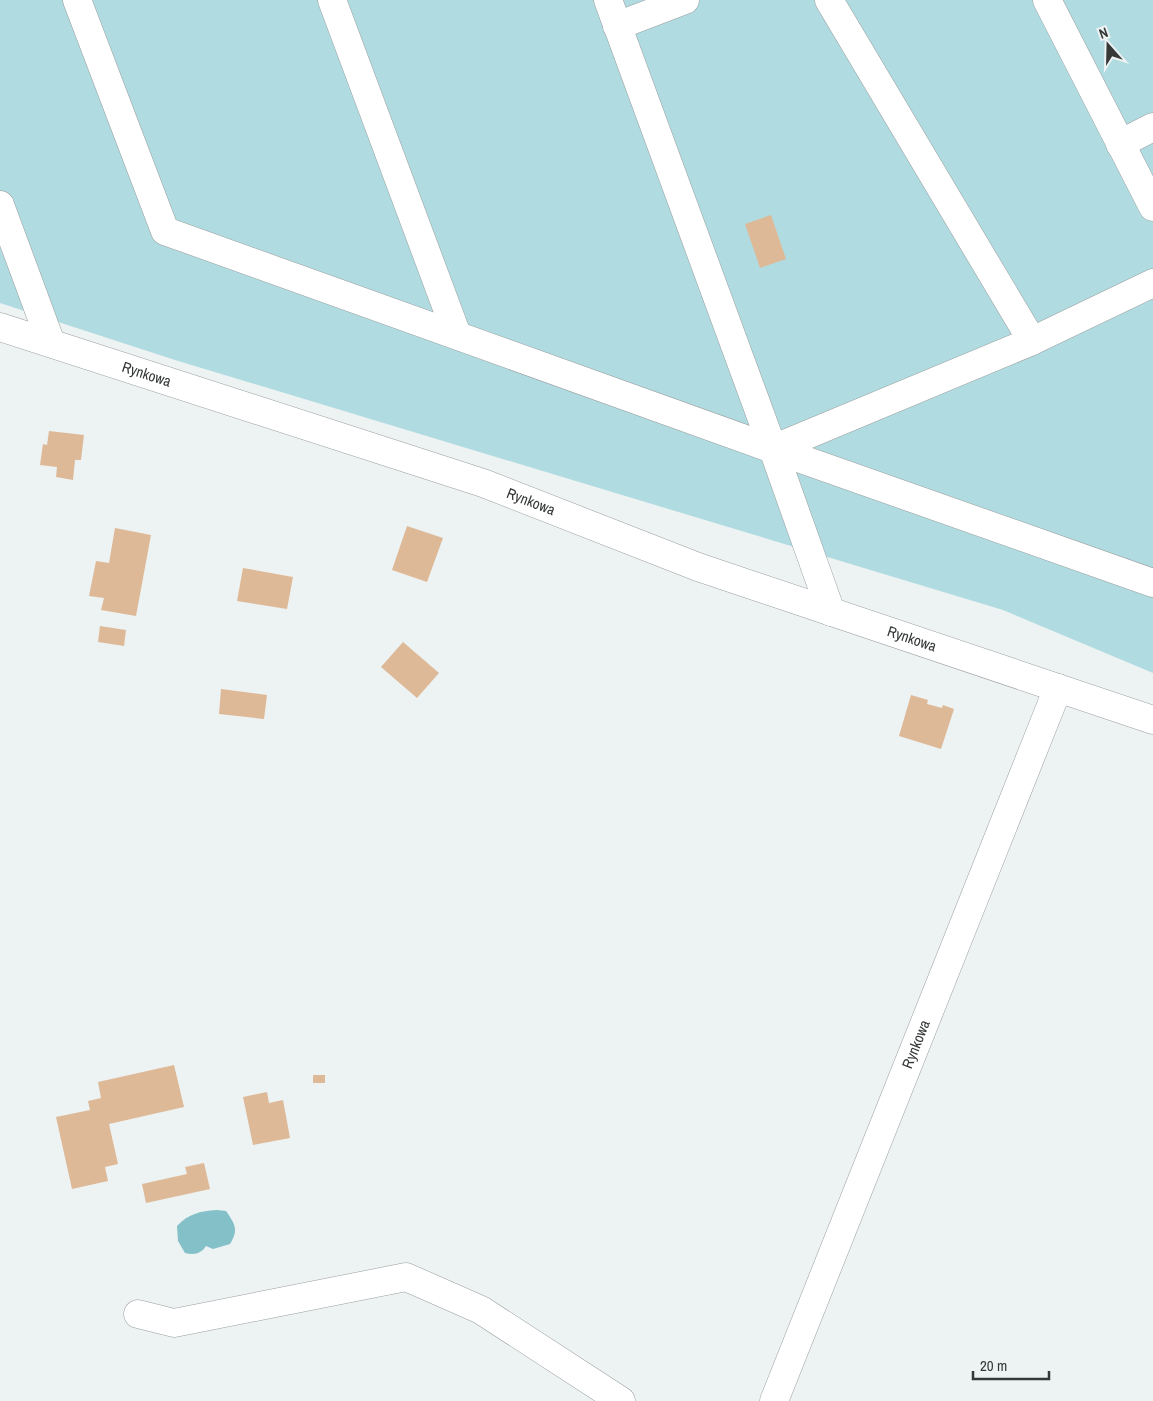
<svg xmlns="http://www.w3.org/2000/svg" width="1153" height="1401" font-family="'Archivo Narrow',sans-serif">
	<rect width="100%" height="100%" fill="#edf2f3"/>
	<polygon fill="#b0dbe0" points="0,0 1153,0 1153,673 1003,610 175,360 0,303"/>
	<path fill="#83c0c7" d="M217 1210 226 1211C235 1224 239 1230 230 1244L213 1249 206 1246C201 1254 194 1255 185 1253L178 1241 177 1226C188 1214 200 1211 217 1210Z"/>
	<g fill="#deb997">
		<polygon points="771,215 786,259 760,268 745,224"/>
		<polygon points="49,431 84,435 81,460 75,460 73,480 56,477 57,467 40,465 43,444 47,445"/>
		<polygon points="407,526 443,538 427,582 392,570"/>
		<polygon points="115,528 151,535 136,616 101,610 104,598 89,596 96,561 109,563"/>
		<polygon points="243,568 293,577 287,609 237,601"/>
		<polygon points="100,626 126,630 124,646 98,642"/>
		<polygon points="403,642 439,673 417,698 381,667"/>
		<polygon points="221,689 267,695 264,719 219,714"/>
		<polygon points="911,695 928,700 927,704 942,708 943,705 954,709 941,749 899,736"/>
		<polygon points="174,1065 184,1107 109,1124 118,1164 105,1167 108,1181 72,1189 56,1117 90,1110 88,1101 101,1098 98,1082"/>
		<rect x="313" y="1075" width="12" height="8"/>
		<polygon points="267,1092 269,1103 283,1100 290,1138 253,1145 243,1097"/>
		<polygon points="204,1163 210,1189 146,1203 142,1184 187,1174 185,1167"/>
	</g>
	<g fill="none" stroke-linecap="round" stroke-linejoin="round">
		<defs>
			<g id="minor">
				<polyline points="77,0 165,231 773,449"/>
				<polyline points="332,0 457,335"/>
				<polyline points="608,0 773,449 831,612"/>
				<polyline points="829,0 1032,341 1153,283"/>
				<polyline points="1047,0 1153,207"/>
				<polyline points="617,26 685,0"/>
				<polyline points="1120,144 1153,127"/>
				<polyline points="0,205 51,343"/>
				<path id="s1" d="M0 327 483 483 698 567 1153 720"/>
				<polyline points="1032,341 773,449 1153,583"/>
				<polyline points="138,1314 174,1323 406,1277 481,1310 621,1401"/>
				<path id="s2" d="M774 1401 1058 688"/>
			</g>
		</defs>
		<use href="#minor" stroke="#9a9fa0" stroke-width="29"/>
		<use href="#minor" stroke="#fff" stroke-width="28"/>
	</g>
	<g text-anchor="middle" stroke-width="4" stroke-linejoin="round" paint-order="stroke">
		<g font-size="15" fill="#363838" stroke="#edf2f3">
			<text dy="5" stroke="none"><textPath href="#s1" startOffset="154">Rynkowa</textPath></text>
			<text dy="5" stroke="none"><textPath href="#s1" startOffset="559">Rynkowa</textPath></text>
			<text dy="5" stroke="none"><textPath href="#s1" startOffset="964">Rynkowa</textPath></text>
			<text dy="5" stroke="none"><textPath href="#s2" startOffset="384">Rynkowa</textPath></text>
		</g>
	</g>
	<g transform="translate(1108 45) rotate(340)" stroke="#edf2f3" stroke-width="4" paint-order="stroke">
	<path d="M0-4L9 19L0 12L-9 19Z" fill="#363838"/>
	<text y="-8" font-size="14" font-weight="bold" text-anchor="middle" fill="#363838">N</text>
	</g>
	<path d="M973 1371v8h76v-8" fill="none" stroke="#363838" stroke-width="2.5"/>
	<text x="980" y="1371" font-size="15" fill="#363838" stroke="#edf2f3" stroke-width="4" paint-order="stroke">20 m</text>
</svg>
